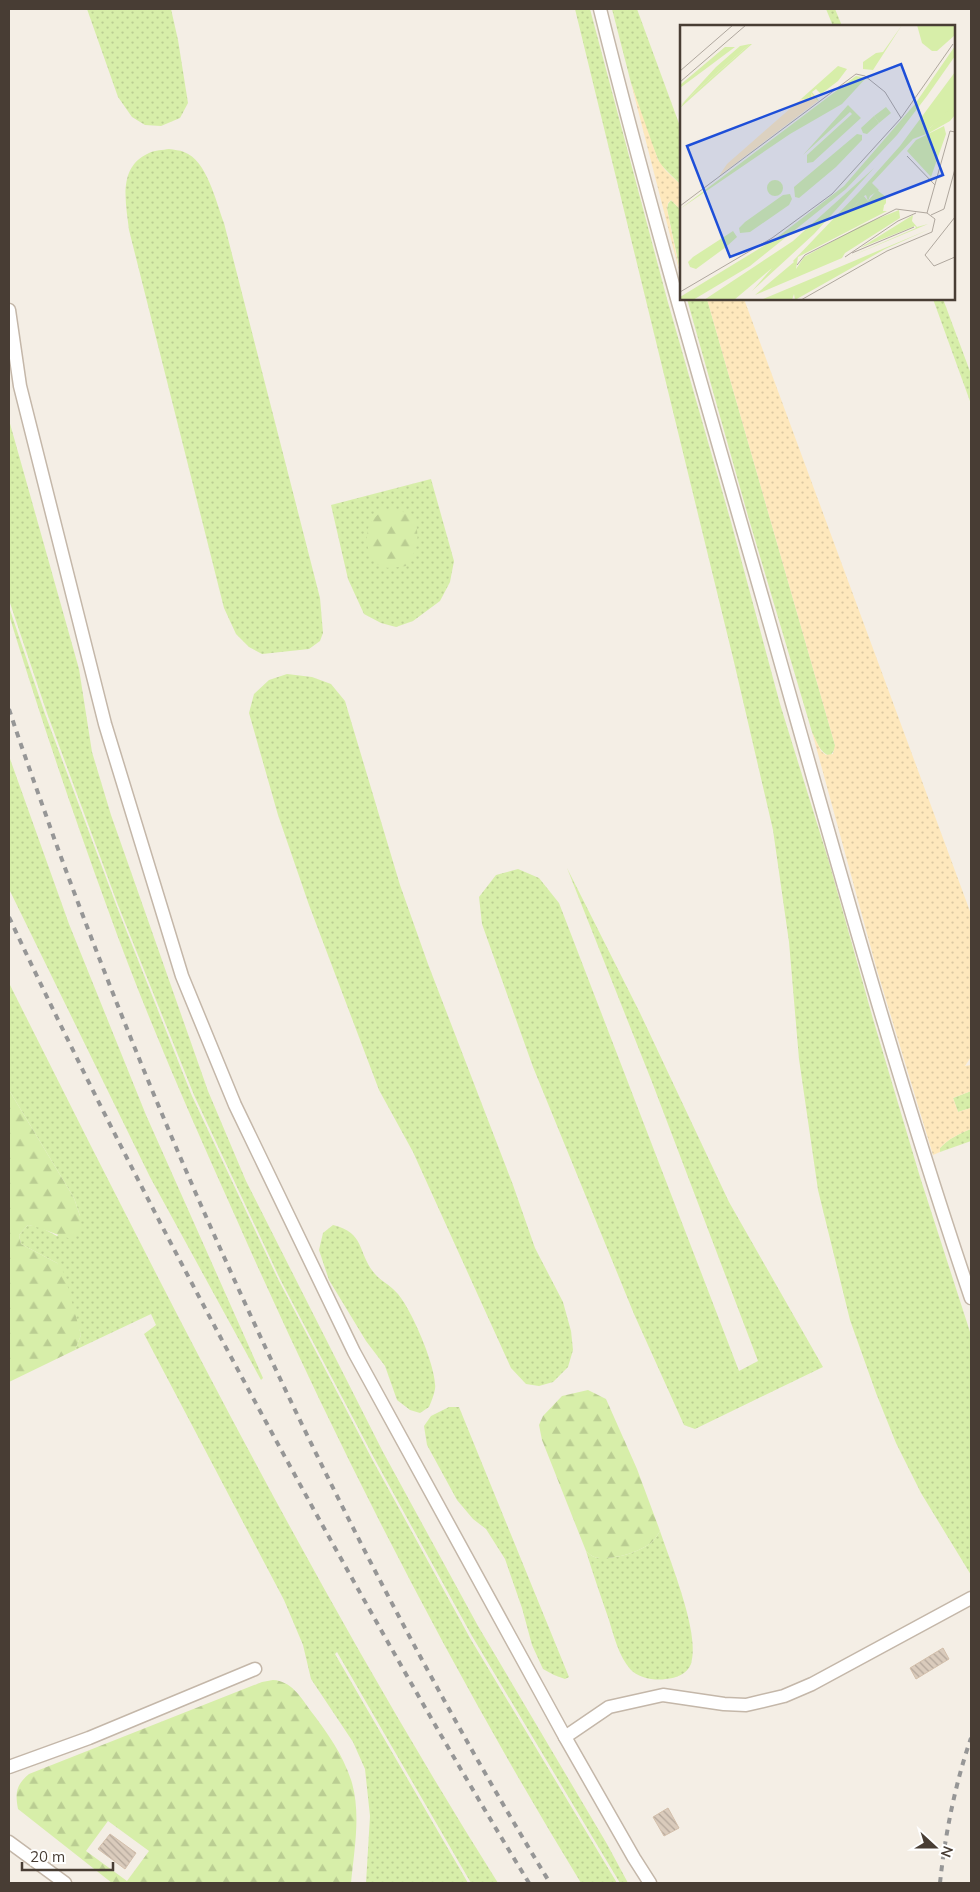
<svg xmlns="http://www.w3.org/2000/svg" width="980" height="1892" font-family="Mulish,sans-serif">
	<defs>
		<pattern id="grass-dots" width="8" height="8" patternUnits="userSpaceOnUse" patternTransform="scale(1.25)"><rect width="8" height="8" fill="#d7eea9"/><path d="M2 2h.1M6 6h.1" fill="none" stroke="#bacd92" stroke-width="1.8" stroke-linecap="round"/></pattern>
		<pattern id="forest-firs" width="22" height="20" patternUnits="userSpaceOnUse" patternTransform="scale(1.25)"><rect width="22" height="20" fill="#d7eea9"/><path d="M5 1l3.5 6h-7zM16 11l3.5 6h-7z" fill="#bacd92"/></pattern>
		<pattern id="sand-dots" width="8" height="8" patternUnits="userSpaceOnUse" patternTransform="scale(1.25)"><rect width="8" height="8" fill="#fee8bc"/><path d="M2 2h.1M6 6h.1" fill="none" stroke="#dbc8a2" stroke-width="1.8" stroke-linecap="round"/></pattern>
		<pattern id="building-back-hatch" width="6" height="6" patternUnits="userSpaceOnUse" patternTransform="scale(1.25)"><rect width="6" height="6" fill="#dacbbc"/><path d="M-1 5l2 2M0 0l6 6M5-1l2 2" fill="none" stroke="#b3a69a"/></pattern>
	</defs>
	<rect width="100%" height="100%" fill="#f4eee5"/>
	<g fill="url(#grass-dots)">
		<polygon points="87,9 171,9 178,40 188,103 180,118 161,126 145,125 132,117 118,97"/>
		<polygon points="575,9 590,9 667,299 731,522 780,704 829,862 873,1019 920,1177 971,1335 971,1575 921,1493 896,1443 876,1393 850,1320 818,1190 799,1059 789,942 773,830 734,662"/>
		<polygon points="612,9 637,9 681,129 681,185 660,164 648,135 631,83"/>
		<polygon points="826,9 835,9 842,26 833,26"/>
		<path d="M169 149C174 150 180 150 184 152 207 160 216 202 224 223L320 598 323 633 320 641 309 649 262 654 249 647 236 634 224 608 129 230C126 203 117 167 149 153 155 150 163 150 169 149Z"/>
		<polygon points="671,200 681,210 681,275 667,209 668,204"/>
		<path d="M687 299H707L835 745V749L830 756C820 753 816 741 812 732L748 516Z"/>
		<polygon points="933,299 943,299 971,374 971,404"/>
		<polygon points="9,420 79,669 92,752 111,815 208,1091 246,1181 383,1452 478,1626 607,1844 628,1883 620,1883 472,1636 374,1458 280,1279 194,1095 118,905 47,713 9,600"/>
		<polygon points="431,479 454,561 450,582 440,601 413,621 396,627 381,623 364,614 348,579 331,505"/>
		<path d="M9 607 45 714 117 907 192 1096 278 1279 372 1459 470 1638 617 1883H581C451 1670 337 1447 236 1218 190 1116 145 1013 107 907 72 811 39 713 9 615Z"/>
		<polygon points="287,674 312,677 331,684 345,701 400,885 428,964 513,1185 535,1248 563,1302 571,1331 573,1350 568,1367 553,1382 539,1386 526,1384 511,1368 413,1152 379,1090 309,905 278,815 249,713 254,694 269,680"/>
		<polygon points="9,756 69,924 146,1115 263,1378 261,1380 150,1177 9,889"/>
		<polygon points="567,868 640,1013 729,1202 823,1367 695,1429 684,1425 634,1314 533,1067 482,924 479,897 496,875 518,869 539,878 559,903 739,1371 758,1361 652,1082"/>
		<path d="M9 983C162 1288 316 1594 498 1883H471L337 1652 335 1654 468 1883H366L370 1816 365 1769 353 1742 311 1679 303 1645 284 1600 144 1334 156 1325 151 1314 75 1350 81 1335 57 1263 21 1244 19 1235 28 1225 40 1227 57 1236 80 1216 74 1198 9 1090Z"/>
		<polygon points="971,1091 971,1108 958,1112 953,1098"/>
		<path d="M971 1129V1141L940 1152V1148C948 1139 960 1133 971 1129Z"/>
		<path d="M333 1225C366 1233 357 1253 375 1274 381 1281 390 1285 396 1292 410 1305 438 1370 435 1389 434 1395 431 1402 429 1407L420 1413 410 1410 397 1400 385 1366 366 1341 329 1280 319 1250 323 1233Z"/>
		<polygon points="449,1407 459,1407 569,1677 565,1679 554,1675 543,1669 532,1645 522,1608 505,1559 486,1529 473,1519 457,1500 427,1445 424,1426 431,1416"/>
		<path d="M660 1531C670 1561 701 1635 691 1664 687 1674 676 1678 666 1679 655 1681 638 1678 630 1669 619 1656 614 1637 609 1620 601 1597 593 1574 586 1551 590 1555 594 1558 600 1558 616 1559 641 1552 653 1541 656 1538 658 1534 660 1531Z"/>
	</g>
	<g fill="url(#forest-firs)" fill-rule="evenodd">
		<path d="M401 510 416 522C419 542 418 549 406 566 398 567 387 570 379 565 368 559 364 537 369 526 371 520 378 515 381 511Z"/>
		<path d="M9 1090 74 1198 80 1216V1231L73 1239C57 1236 44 1228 28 1225L19 1235 21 1244 57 1263 64 1273 81 1335 75 1350 9 1382Z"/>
		<path d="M588 1390 606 1399 637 1469 660 1531C658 1534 656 1538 653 1541 641 1552 616 1559 600 1558 594 1558 590 1555 586 1551L542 1440 539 1425 543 1416 562 1396Z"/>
		<path d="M273 1680C291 1681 300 1696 310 1710 327 1732 344 1756 352 1783 361 1815 354 1851 351 1883H112L18 1809C15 1793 16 1785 29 1774L262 1682ZM108 1821 149 1851 127 1881 86 1851Z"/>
	</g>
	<g fill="url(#sand-dots)">
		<polygon points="631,83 658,160 666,171 681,185 681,210 671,200 668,203 667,209 681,278"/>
		<path d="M707 299H744L971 914V1057L965 1066 971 1065V1091L953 1098 958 1112 971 1108V1129C960 1133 948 1139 940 1148V1152L933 1155 877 970 812 732 821 751 826 755 833 754 835 745Z"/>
	</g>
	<g fill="url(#building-back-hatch)" stroke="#d3bfab">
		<polygon points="943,1648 949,1659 916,1679 910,1668"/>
		<polygon points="668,1808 679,1828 664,1836 653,1817"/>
		<polygon points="110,1834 136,1853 125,1869 98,1849"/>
	</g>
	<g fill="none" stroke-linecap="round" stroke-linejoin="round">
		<defs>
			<g id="lane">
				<path d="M600 9C649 207 707 404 763 600 829 834 893 1068 971 1298"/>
				<polyline points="9,310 20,386 105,724 182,976 235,1105 354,1352 565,1737"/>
				<polyline points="9,1767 89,1738 255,1669"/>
				<polyline points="9,1842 65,1883"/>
				<polyline points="650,1883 634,1858 565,1737 609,1707 663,1695 724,1704 746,1705 784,1696 812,1684 971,1598"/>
			</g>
		</defs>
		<use href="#lane" stroke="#c4b7a9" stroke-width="15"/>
		<use href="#lane" stroke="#fff" stroke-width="12"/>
		<g stroke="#969696" stroke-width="4" stroke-dasharray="6 6" stroke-linecap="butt">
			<path d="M9 709C23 752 39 795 54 838 100 964 150 1089 204 1212 306 1443 419 1668 550 1883"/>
			<path d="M9 917C103 1118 207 1315 314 1510 384 1636 454 1761 529 1883"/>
			<path d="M940 1883C945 1835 955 1784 971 1738"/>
		</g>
	</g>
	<g transform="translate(680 25)">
		<rect width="275" height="275" fill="#f4eee5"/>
		<path d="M222 0 193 45 183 44V37L196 28 203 27ZM70 19H72L0 83 5 76ZM275 21V31L247 71 217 110 166 164 70 241 13 275H0V272L95 214 164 161 235 79ZM158 41 167 44 158 56 141 69 136 64 132 67 139 76 121 74ZM275 47V79L271 85 250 103 249 108 233 114 192 158 199 165 190 171 188 176 186 170 182 172 170 187 204 181 203 186H207L118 232 116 244 124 232 182 200 219 185 220 193 165 228 162 233 75 270 114 237 113 236 179 167 220 121ZM176 51 186 53 162 79 110 109 0 184ZM168 80 181 93 133 137 127 138V130L172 89 170 87 123 130ZM206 82 211 88 199 98 194 91ZM177 109 182 110V115L156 142 119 173 115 172 114 162ZM194 143 134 209 72 266 92 243 54 275H24L113 216ZM87 163a8 8 0 1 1 16 0a8 8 0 1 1-16 0ZM110 169 112 174 109 180 70 207 60 208 59 203 65 197 103 170ZM233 190 232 196 237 202 248 199 169 232 236 203 235 201 180 223ZM250 204 205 224 115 275 114 269 112 275H81ZM53 206 57 212 46 222 16 244 10 242 8 237 13 232Z" fill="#d7eea9"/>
		<path d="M237 0H275V10L257 26H252L242 18ZM70 19 5 76 0 81 36 42 60 21ZM45 22H55L0 63V60ZM275 79V90L270 96 249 108 250 103ZM194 91 199 98 187 109 183 108 181 103ZM264 101 266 109 251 152 227 126 236 115ZM197 165 206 172V178L198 188 179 197 171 186 183 170 188 176ZM158 196a8 8 0 1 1 16 0a8 8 0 1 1-16 0ZM152 199 159 201 161 206 143 215 141 210Z" fill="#d7eea9"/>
		<path d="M131 68 138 76 39 151 47 139 121 74 127 76 128 72 132 76Z" fill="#fee8bc"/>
		<path fill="none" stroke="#afa79e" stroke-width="1" d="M0 46 53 0M0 57 66 0M227 131 255 160M0 181 176 49 185 51 205 67 221 93 273 19M247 188 270 106 275 107M251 190 264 184 275 144M275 192 245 230 254 241 275 232M172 228 234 202M165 232 218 196 236 188M117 240 125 230 216 184 247 188 255 194 252 207 207 226 121 275M0 267 92 213 152 169 221 93"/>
		<path fill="#1d4ed8" fill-opacity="0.15" stroke="#1d4ed8" stroke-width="2.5" d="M221 39 263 150 50 232 7 121Z"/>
		<rect width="275" height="275" fill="none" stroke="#483d34" stroke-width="2.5"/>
	</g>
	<rect width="980" height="1892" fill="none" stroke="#483d34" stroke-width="20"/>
	<g transform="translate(935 1847) rotate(111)" stroke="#ffffff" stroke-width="4" paint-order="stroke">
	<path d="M0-4L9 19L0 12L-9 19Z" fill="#483d34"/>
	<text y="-8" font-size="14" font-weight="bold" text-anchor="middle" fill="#483d34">N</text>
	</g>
	<path d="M22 1862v8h91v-8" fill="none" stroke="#483d34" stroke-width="2.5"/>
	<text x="30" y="1862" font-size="15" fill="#483d34" stroke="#ffffff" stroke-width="4" paint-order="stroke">20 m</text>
</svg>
